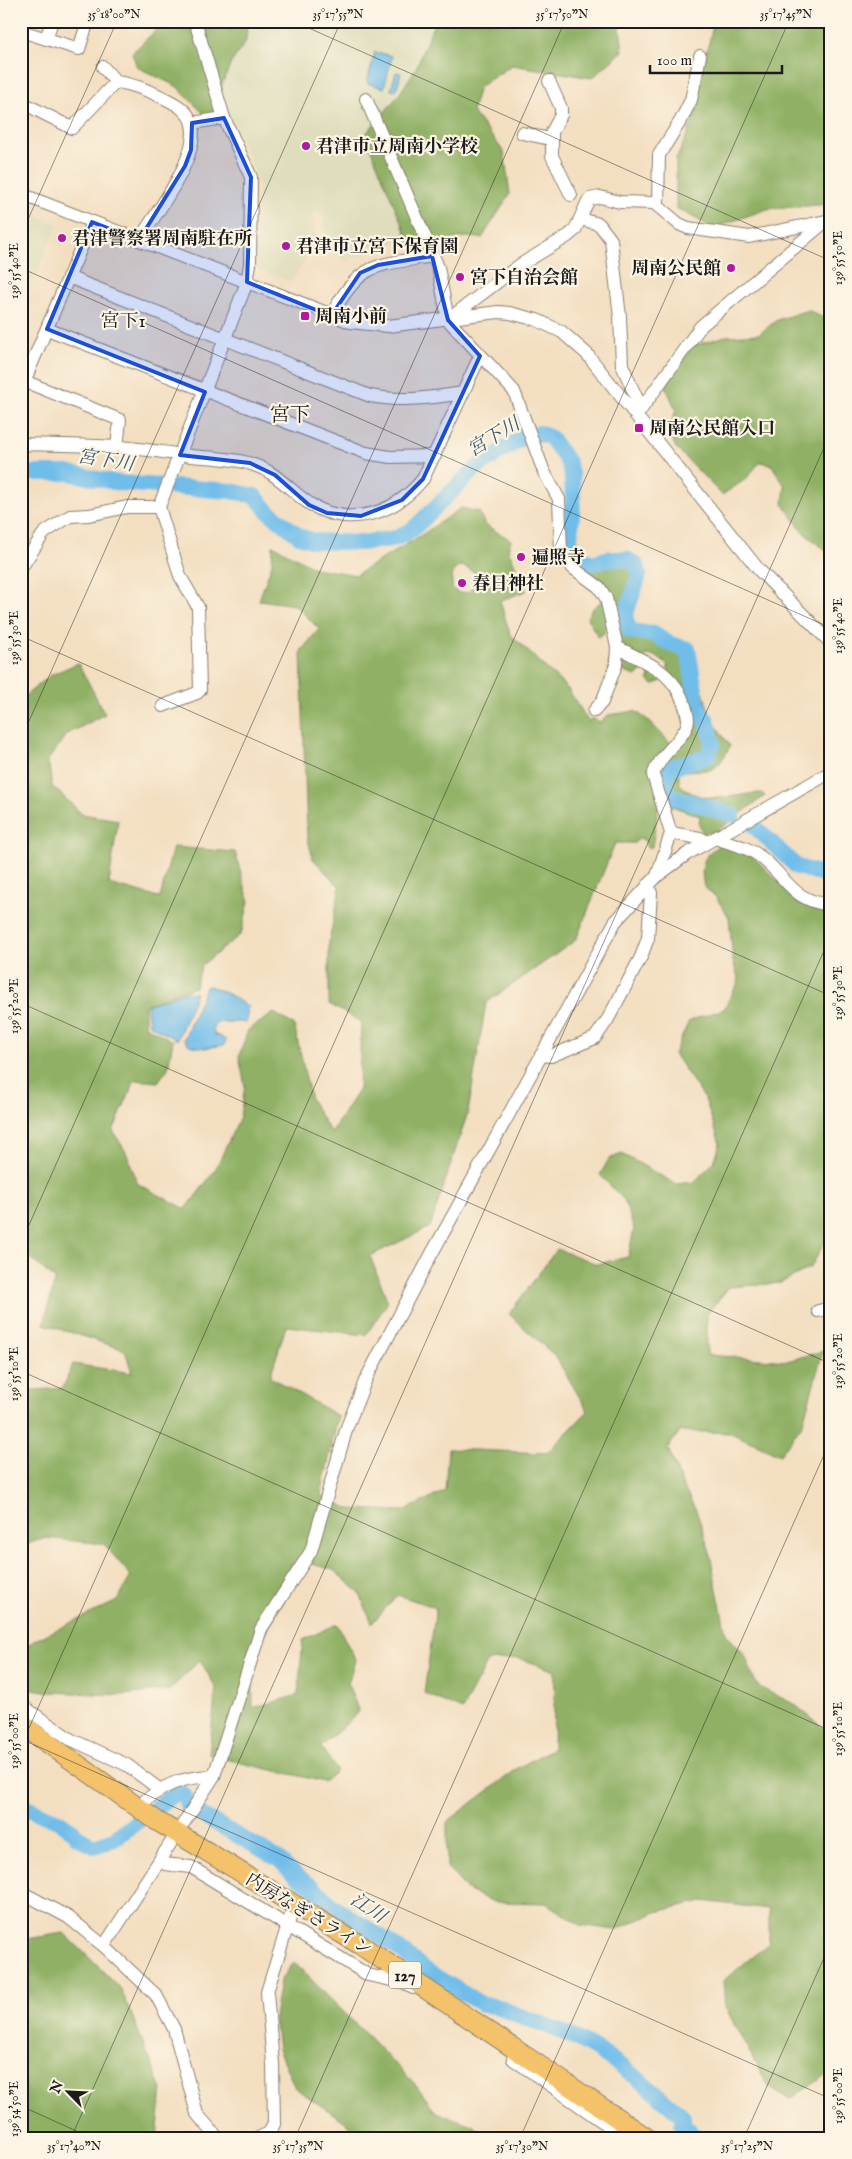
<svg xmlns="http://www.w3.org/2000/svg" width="852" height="2159" font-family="'IM FELL English','Noto Serif JP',serif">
	<rect width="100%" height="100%" fill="#fcf5e5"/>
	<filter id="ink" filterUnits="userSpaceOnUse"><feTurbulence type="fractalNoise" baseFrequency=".02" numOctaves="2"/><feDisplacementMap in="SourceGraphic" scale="10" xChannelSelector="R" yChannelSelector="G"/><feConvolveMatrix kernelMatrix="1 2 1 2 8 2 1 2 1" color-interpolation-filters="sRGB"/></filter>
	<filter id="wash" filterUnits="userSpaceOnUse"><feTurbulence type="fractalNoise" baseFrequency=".0096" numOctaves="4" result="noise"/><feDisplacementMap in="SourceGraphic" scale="20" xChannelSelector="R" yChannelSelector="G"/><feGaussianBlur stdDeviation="1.12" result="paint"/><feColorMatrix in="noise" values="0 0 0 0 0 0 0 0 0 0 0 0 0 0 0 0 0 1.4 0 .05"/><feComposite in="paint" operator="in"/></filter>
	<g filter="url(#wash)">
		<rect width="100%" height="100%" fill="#f3dec0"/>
		<g fill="#dfddbb">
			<polygon points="247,21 435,21 416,68 399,94 365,135 408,238 372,250 345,262 340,259 333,240 324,229 323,213 317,212 312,215 313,228 321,245 312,247 292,282 256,269 258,184 249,156 219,92 231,63 246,41"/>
			<polygon points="21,209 58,224 21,309"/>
		</g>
		<g fill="#90b165" stroke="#566640" fill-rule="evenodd">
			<polygon points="156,21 247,21 246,41 231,63 219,92 217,115 206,116 176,86 137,67 132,53 155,31"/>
			<polygon points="435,21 619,21 623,51 592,78 512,65 479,87 472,111 504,152 510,194 482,238 464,237 412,248 365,135 399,95 416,68"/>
			<polygon points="714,21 831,21 831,204 767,209 713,228 676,208 676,160 688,133"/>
			<polygon points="808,310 831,322 831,554 804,533 783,504 785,486 771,464 760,462 746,479 722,495 676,448 669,432 676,410 665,385 692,346 726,336 759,334 777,320"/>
			<path d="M461 508 479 512 485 525 511 540 508 549 526 591 500 601 510 634 568 689 589 722 592 718 600 722 608 715 635 711 649 721 674 747 689 730 667 678 653 685 648 680 649 673 642 671 635 676 620 670H609C607 648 623 627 614 605L608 610 604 633 598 637 587 618 591 610 603 600 585 568 587 560 608 551 630 556 638 564 641 583 631 621 636 625C651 630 671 633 683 644 699 659 700 686 707 705 712 721 721 733 730 746 712 781 710 766 679 772V783C701 808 733 794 761 793L765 796 715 832 703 833 699 825 700 816 666 804 658 808 652 847 647 848 645 841 640 838 634 843H615L576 940 486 1003 468 1112 430 1227 370 1256 388 1302 366 1335 286 1326 270 1377 338 1416 321 1495 350 1509 404 1511 445 1491 448 1449 547 1453 588 1411 555 1356 509 1314 557 1249 597 1264 628 1257 634 1229 624 1200 600 1175 609 1159 622 1154 676 1184 694 1182 714 1162 720 1144 705 1099 674 1054 689 1021 724 1009 739 981 733 961 729 917 715 896 704 887C700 865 702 856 721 844L749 853 798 901 820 909 831 921V1231L811 1267 781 1283 729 1287 707 1314V1355L787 1361 823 1351 803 1423 780 1455 731 1433 680 1431 668 1448 683 1487 696 1510 709 1549 726 1634 745 1655 755 1681 761 1688 794 1704 831 1734V2072L790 2099 768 2086 725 2007 723 1981 769 1943V1909L702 1901 656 1912 615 1930 580 1925 546 1903 494 1902 468 1891 447 1867V1822L518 1768 553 1748 555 1671 519 1658 488 1661 462 1710 424 1693 436 1608 398 1595 372 1623 359 1592 333 1570 305 1562 252 1656 253 1708 298 1695 303 1640 337 1624 355 1659 348 1684 359 1712 321 1747 337 1771 324 1782C286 1772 247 1766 209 1754L216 1688 200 1660 170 1690 121 1695 50 1692 21 1687V1650L35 1640 117 1601 131 1576 104 1544 46 1538 21 1546V1391L63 1388 73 1364 132 1373 125 1350 44 1324 55 1279 21 1251V699L51 675 78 663 105 714 66 735 48 760 52 786 82 814 118 820 109 884 160 898 173 847 235 852 249 901 241 934 202 965 195 987 145 1005V1026L173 1041 168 1068 158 1082 135 1080 113 1131 126 1152 138 1184 186 1209 215 1170 240 1117 245 1086 239 1056 248 1030 274 1013 294 1025 311 1100 331 1133 359 1089 361 1022 329 1004V942L340 887 313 859 307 836 301 651 319 629 295 605 259 600 272 564 273 545 315 568 356 575 420 536ZM463 566 474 572 475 583 469 592 459 593 453 590C451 581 451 575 457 567ZM646 655 655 656 667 664 669 674 644 660Z"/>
			<polygon points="64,1933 121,1989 162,2089 157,2138 21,2138 21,1940"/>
			<polygon points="294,1962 416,2085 436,2112 472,2125 490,2138 358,2138 347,2123 295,2088 278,2049 274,2017 280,1981"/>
		</g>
		<g fill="#70bdea" stroke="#466c83">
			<polygon points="375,52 392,56 384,88 367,83"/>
			<polygon points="396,72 401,73 396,91 391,90"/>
			<polygon points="210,986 232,996 248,1007 246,1022 217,1022 213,1026 214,1034 226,1040 224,1045 205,1048 189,1045 184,1039 206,987"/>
			<polygon points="186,992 196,993 177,1040 149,1024 147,1005"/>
		</g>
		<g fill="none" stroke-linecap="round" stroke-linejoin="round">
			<g stroke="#70bdea" stroke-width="16">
				<polyline points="21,473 68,473 119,483 231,491 255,496 268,511 299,536 314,541 361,543 397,538 413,529 477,467 523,437 539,433 551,438 568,462 572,477 573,502 570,539 573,550 579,557 593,563 606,559 627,559 637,565 639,575 625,617 630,631 654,634 670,644 688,649 697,703 702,716 707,720 713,744 708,756 670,768 665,783 668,795 733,815"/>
				<polyline points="751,823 797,867 831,876"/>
				<path d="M21 1806 58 1821 73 1831 77 1837 94 1846 114 1839 178 1791 184 1795 188 1807 278 1859 297 1877 313 1887 334 1907 389 1942 430 1973 483 2005 496 2006C524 2019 559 2028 585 2043 620 2062 652 2090 683 2116L682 2125 700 2138"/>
			</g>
		</g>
	</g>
	<g filter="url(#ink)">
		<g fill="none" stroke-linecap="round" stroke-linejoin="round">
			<defs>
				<g id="minor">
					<polyline points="21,31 79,49 88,21"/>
					<polyline points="46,39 52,21"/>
					<polyline points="103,67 116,82"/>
					<polyline points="549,81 561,108 561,115 552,132 552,156 571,195"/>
					<polyline points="366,99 438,267 448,320 514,391 544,472 559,499 561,551 573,568 599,587 606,598 617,647 616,665 602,702 594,711"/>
					<path d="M21 102 72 128 116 82C134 84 150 91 166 99 176 104 187 110 191 121 203 153 156 213 139 240"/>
					<polyline points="192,123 224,118"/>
					<polyline points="522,133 550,139"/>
					<polyline points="21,194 350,322 388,326 498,312 510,313 537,320 562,332 587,354 759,570 831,643"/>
					<polyline points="658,205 659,155 681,120 691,100 700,56"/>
					<polyline points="580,219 599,224 611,240 620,317 622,365 637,399 643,405"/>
					<path d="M68 277 370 396C402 402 431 398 463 393"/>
					<path d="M331 316C361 261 375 266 432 256"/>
					<polyline points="450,318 520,265 568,236 575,230 587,203 590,199 600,197 620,202 654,203 679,224 688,228 749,237 826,221"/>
					<polyline points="47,329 366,453 390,457 435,456"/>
					<polyline points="24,381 120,420 117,447"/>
					<polyline points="21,389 92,222"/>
					<polyline points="637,415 701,326 826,221"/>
					<path d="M21 444C53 445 84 445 116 447 141 448 166 453 191 456 210 458 233 458 251 464 289 475 299 512 345 516 377 518 403 503 423 479L480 356"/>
					<polyline points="21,568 44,533 70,516 89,515 127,507 159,507"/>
					<path d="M617 647C648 664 673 670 685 706 687 714 690 720 686 728 677 745 660 755 653 775L671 833 657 876"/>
					<polyline points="163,706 197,693 200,690 198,607 180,576 159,507 247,282 250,264 251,177 224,118 195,21"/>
					<polyline points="671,833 700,838 707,842"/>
					<path d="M715 838C730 843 749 847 762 858 787 878 793 902 831 905"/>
					<polyline points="541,1055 551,1056 595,1038 608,1019 641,957 648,938 651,893 648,885"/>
					<polyline points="818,1311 831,1308"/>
					<polyline points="21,1705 70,1739 127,1765 159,1789"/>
					<path d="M137 1807C164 1785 179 1777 214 1776"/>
					<polyline points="160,1860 165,1864 191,1867 368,1975 405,1983 413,1988"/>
					<polyline points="21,1892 68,1917 104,1946 156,1995 174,2029 197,2114 218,2138"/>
					<polyline points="104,1946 214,1776 261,1629 311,1551 347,1427 366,1379 431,1255 615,922 657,876 687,854 831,772"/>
					<polyline points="513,2059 626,2138"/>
					<polyline points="258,2138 269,2133 274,2124 273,2064 267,1992 294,1905"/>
				</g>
				<polyline id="highway" points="21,1724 157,1821 362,1946 647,2138"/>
			</defs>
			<use href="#minor" stroke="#887d6e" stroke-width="14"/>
			<use href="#highway" stroke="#887d6e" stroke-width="21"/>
			<use href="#minor" stroke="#fff" stroke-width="12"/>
			<use href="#highway" stroke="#f4c26a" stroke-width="19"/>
		</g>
	</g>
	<path fill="#1d4ed8" fill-opacity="0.2" stroke="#1d4ed8" stroke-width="4" stroke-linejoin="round" d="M224 118 251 177 247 282 331 316 360 273 378 265 432 256 448 320 480 356 423 479 402 500 361 516 327 513 309 505 275 475 250 463 180 455 205 392 47 329 92 222 139 240 185 166 191 150 192 123Z"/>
	<path fill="none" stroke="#1c1c1c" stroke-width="1" stroke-opacity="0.45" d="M293 21 831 261M21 235 117 21M21 268 831 628M21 636 831 996M21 739 341 21M21 1003 831 1364M21 1243 565 21M21 1371 831 1731M21 1739 831 2099M21 1746 789 21M21 2106 92 2138M71 2138 831 432M295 2138 831 935M520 2138 831 1439M744 2138 831 1942"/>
	<g fill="#b5179e" stroke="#fcf5e5" stroke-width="2">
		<circle cx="306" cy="146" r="5"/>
		<circle cx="62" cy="238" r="5"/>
		<circle cx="286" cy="246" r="5"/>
		<circle cx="731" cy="268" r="5"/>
		<circle cx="460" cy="277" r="5"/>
		<rect x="300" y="311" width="10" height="10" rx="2.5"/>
		<rect x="634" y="423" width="10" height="10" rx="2.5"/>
		<circle cx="521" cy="557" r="5"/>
		<circle cx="462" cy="583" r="5"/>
	</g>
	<g text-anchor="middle" stroke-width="4.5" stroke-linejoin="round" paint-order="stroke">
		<rect fill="#fcf5e5" stroke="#5f5d58" stroke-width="1" x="389" y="1961.5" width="32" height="27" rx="4"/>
		<g font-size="16" font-weight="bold" fill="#1c1c1c">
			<text x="405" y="1981">127</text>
		</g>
		<g font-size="18" font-weight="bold" fill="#1c1c1c" stroke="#fcf5e5" text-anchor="start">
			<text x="316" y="152">君津市立周南小学校</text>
			<text x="72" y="244">君津警察署周南駐在所</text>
			<text x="296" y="252">君津市立宮下保育園</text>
			<text x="721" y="274" text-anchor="end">周南公民館</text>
			<text x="470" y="283">宮下自治会館</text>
			<text x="315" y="322">周南小前</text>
			<text x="649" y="434">周南公民館入口</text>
			<text x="531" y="563">遍照寺</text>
			<text x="472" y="589">春日神社</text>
		</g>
		<g font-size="18" fill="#1c1c1c" stroke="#fcf5e5">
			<text transform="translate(309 1914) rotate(31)" y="6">内房なぎさライン</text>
		</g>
		<g font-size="19" fill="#1c1c1c" stroke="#fcf5e5">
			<text x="123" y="327">宮下1</text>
		</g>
		<g font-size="19" font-style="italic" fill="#3e5c6e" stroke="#fcf5e5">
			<text transform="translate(493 436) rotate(-31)" y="7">宮下川</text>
			<text transform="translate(106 459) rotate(9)" y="7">宮下川</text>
			<text transform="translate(369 1907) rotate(34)" y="7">江川</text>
		</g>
		<g font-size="20" fill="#1c1c1c" stroke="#fcf5e5">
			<text x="290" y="421">宮下</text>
		</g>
	</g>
	<rect width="852" height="2159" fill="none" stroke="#fcf5e5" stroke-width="55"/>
	<g transform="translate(68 2092) rotate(294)" stroke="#fcf5e5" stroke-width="4" paint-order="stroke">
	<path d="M0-4L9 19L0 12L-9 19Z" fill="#1c1c1c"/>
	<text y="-8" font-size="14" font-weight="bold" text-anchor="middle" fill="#1c1c1c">N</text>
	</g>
	<path d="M650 65v8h132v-8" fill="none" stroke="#1c1c1c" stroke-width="2.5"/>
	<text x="657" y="65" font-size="15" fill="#1c1c1c" stroke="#fcf5e5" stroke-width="4" paint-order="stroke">100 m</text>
	<rect x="28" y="28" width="796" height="2104" fill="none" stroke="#1c1c1c" stroke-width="2"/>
	<g font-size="12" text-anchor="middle" fill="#1c1c1c">
		<text x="114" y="18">35°18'00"N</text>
		<text x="338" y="18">35°17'55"N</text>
		<text x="562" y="18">35°17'50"N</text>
		<text x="786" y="18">35°17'45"N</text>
		<text transform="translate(838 258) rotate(-90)" y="4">139°55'50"E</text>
		<text transform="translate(14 271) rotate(-90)" y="4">139°55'40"E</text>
		<text transform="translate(838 626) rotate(-90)" y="4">139°55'40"E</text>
		<text transform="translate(14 638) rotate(-90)" y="4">139°55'30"E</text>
		<text transform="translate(838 993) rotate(-90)" y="4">139°55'30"E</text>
		<text transform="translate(14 1006) rotate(-90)" y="4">139°55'20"E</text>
		<text transform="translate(838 1361) rotate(-90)" y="4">139°55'20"E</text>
		<text transform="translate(14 1374) rotate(-90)" y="4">139°55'10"E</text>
		<text transform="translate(838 1729) rotate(-90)" y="4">139°55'10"E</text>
		<text transform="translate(14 1741) rotate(-90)" y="4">139°55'00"E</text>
		<text transform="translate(838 2096) rotate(-90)" y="4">139°55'00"E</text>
		<text transform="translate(14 2109) rotate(-90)" y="4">139°54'50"E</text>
		<text x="74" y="2150">35°17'40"N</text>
		<text x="298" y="2150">35°17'35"N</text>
		<text x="522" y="2150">35°17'30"N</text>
		<text x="747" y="2150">35°17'25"N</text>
	</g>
</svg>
